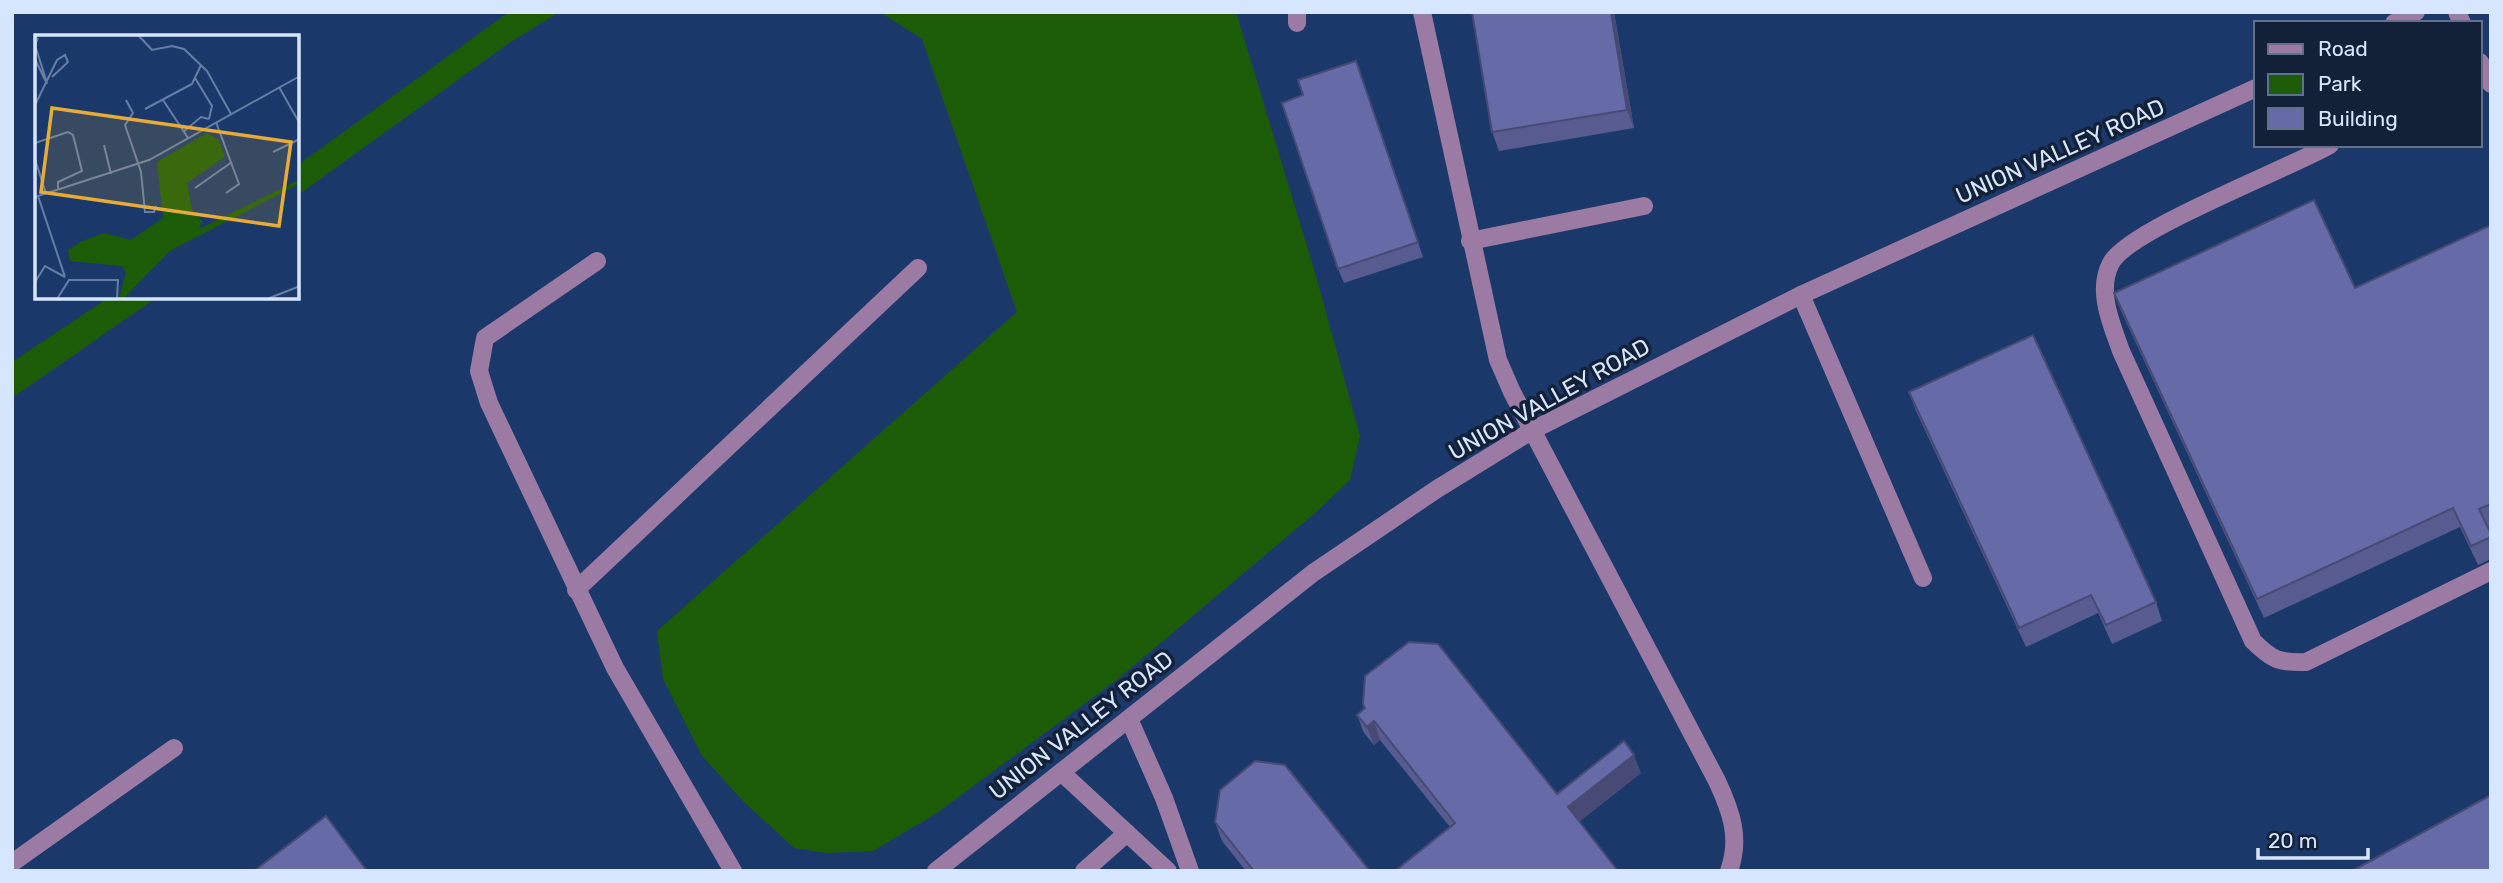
<svg xmlns="http://www.w3.org/2000/svg" width="2503" height="883" font-family="Rubik,sans-serif">
	<rect width="100%" height="100%" fill="#1a396a"/>
	<g fill="#1d5c07">
		<polygon points="509,12 560,12 509,43 298,195 298,165"/>
		<polygon points="880,12 1236,12 1316,276 1360,436 1350,480 1314,514 1118,679 937,813 873,851 828,853 794,848 744,802 702,756 663,679 657,631 1017,312 922,39"/>
		<polygon points="108,298 156,298 12,398 12,362"/>
	</g>
	<g fill="none" stroke-linecap="round" stroke-linejoin="round">
		<g stroke="#9b7aa3" stroke-width="18">
			<polyline points="1297,12 1297,23"/>
			<path d="M1422 12 1498 360 1512 392 1717 781C1731 811 1741 838 1729 871"/>
			<polyline points="2457,12 2462,23"/>
			<polyline points="2394,23 2416,12"/>
			<polyline points="2480,62 2491,84"/>
			<path d="M2330 145C2288 169 2128 230 2111 263 2096 291 2112 325 2121 351L2253 641C2272 660 2279 663 2306 662L2491 571"/>
			<polyline points="1470,241 1644,206"/>
			<polyline points="597,261 485,338 479,371 489,403 615,668 733,871"/>
			<polyline points="1801,295 1923,578"/>
			<polyline points="576,590 918,268"/>
			<polyline points="1129,719 1164,798 1190,871"/>
			<polyline points="1061,772 1168,871"/>
			<polyline points="12,863 174,748"/>
			<polyline points="936,871 1313,573 1437,489 1533,430 1801,295 2256,88"/>
			<polyline points="1084,871 1127,833"/>
		</g>
	</g>
	<g fill="#585b8f">
		<polygon points="1614,12 1634,128 1499,151 1492,132"/>
		<polygon points="1356,61 1423,257 1344,283 1338,269 1303,95"/>
		<polygon points="2491,225 2491,525 2488,527 2491,534 2491,559 2478,565 2460,527 2264,618 2121,311 2114,293 2355,288"/>
		<polygon points="1909,392 2156,602 2162,621 2112,644 2098,613 2026,647 1916,411"/>
		<polygon points="1363,704 1557,794 1641,773 1580,821 1450,827 1380,740 1374,745 1364,733 1357,715 1364,709"/>
		<polygon points="1215,822 1370,871 1246,871 1222,841"/>
	</g>
	<g fill="#474a74">
		<polygon points="1611,12 1614,12 1634,128 1627,110"/>
		<polygon points="1374,721 1380,740 1374,745 1367,727"/>
		<polygon points="1634,755 1641,773 1575,825 1568,807"/>
	</g>
	<g fill="#666aa6" stroke="#474a74" stroke-width="2">
		<polygon points="1472,12 1611,12 1627,110 1492,132"/>
		<polygon points="1356,61 1418,242 1338,269 1282,103 1303,95 1298,80"/>
		<polygon points="2314,200 2355,288 2491,225 2491,504 2479,509 2491,534 2491,537 2471,546 2453,508 2257,599 2114,293"/>
		<polygon points="2033,335 2156,602 2106,625 2091,595 2019,628 1909,392"/>
		<polygon points="1409,642 1438,644 1557,794 1624,741 1634,755 1568,807 1618,871 1395,871 1455,823 1374,721 1367,727 1357,715 1365,708 1363,704 1365,676"/>
		<polygon points="1255,761 1285,765 1370,871 1254,871 1215,822 1220,790"/>
		<polygon points="2491,795 2491,871 2352,871"/>
		<polygon points="326,816 367,871 254,871"/>
	</g>
	<g text-anchor="middle" stroke-width="7" stroke-linejoin="round" paint-order="stroke">
		<g font-size="23" fill="#d7e6ff" stroke="#132138">
			<text transform="translate(2060 151) rotate(-24)" y="8">UNION VALLEY ROAD</text>
			<text transform="translate(1549 399) rotate(-29)" y="8">UNION VALLEY ROAD</text>
			<text transform="translate(1081 725) rotate(-38)" y="8">UNION VALLEY ROAD</text>
		</g>
	</g>
	<g transform="translate(35 35)">
		<rect width="264" height="264" fill="#1a396a"/>
		<path d="M172 98 184 105 190 122 152 148 157 175 167 186 164 194 264 145V149L135 216 88 264H84L91 237 87 231 35 226 33 215 45 207 69 198 96 205 128 183 122 127Z" fill="#1d5c07"/>
		<path fill="none" stroke="#667ea6" stroke-width="2" d="M103 0 117 15 137 11 149 14 172 36 196 79M3 3 0 10 12 48M0 24 12 49M160 43 177 71 174 84M244 52 265 89M91 65 98 78 90 90 106 137 110 177H119L121 171M128 65 153 103M0 70 22 25 30 20 33 27 17 42M110 74 157 49 166 30M181 87 204 149 191 158M148 97 166 82 174 84M0 108 33 97 38 100 47 136 23 147V155M69 110 76 139M238 117 265 104M0 124 11 159M160 153 197 127M3 161 30 242M0 162 114 125 265 41M0 247 10 231 30 242M22 264 34 245H83L82 264M232 264 265 251"/>
		<path fill="#e7ac37" fill-opacity="0.15" stroke="#e7ac37" stroke-width="3.5" d="M17 73 256 107 244 191 6 157Z"/>
		<rect width="264" height="264" fill="none" stroke="#d7e6ff" stroke-width="3.5"/>
	</g>
	<rect width="2503" height="883" fill="none" stroke="#d7e6ff" stroke-width="28"/>
	<rect x="2254" y="21" width="228" height="126" fill="#132138" stroke="#617088" stroke-width="2"/>
	<rect x="2268" y="44" width="35" height="10" fill="#9b7aa3" stroke="#617088" stroke-width="2"/>
	<text x="2318" y="56" font-size="21" fill="#d7e6ff">Road</text>
	<rect x="2268" y="74" width="35" height="21" fill="#1d5c07" stroke="#617088" stroke-width="2"/>
	<text x="2318" y="91" font-size="21" fill="#d7e6ff">Park</text>
	<rect x="2268" y="108" width="35" height="21" fill="#666aa6" stroke="#617088" stroke-width="2"/>
	<text x="2318" y="126" font-size="21" fill="#d7e6ff">Building</text>
	<path d="M2258 848v10h110v-10" fill="none" stroke="#d7e6ff" stroke-width="3.5"/>
	<text x="2268" y="848" font-size="21" fill="#d7e6ff" stroke="#132138" stroke-width="5" paint-order="stroke">20 m</text>
</svg>
